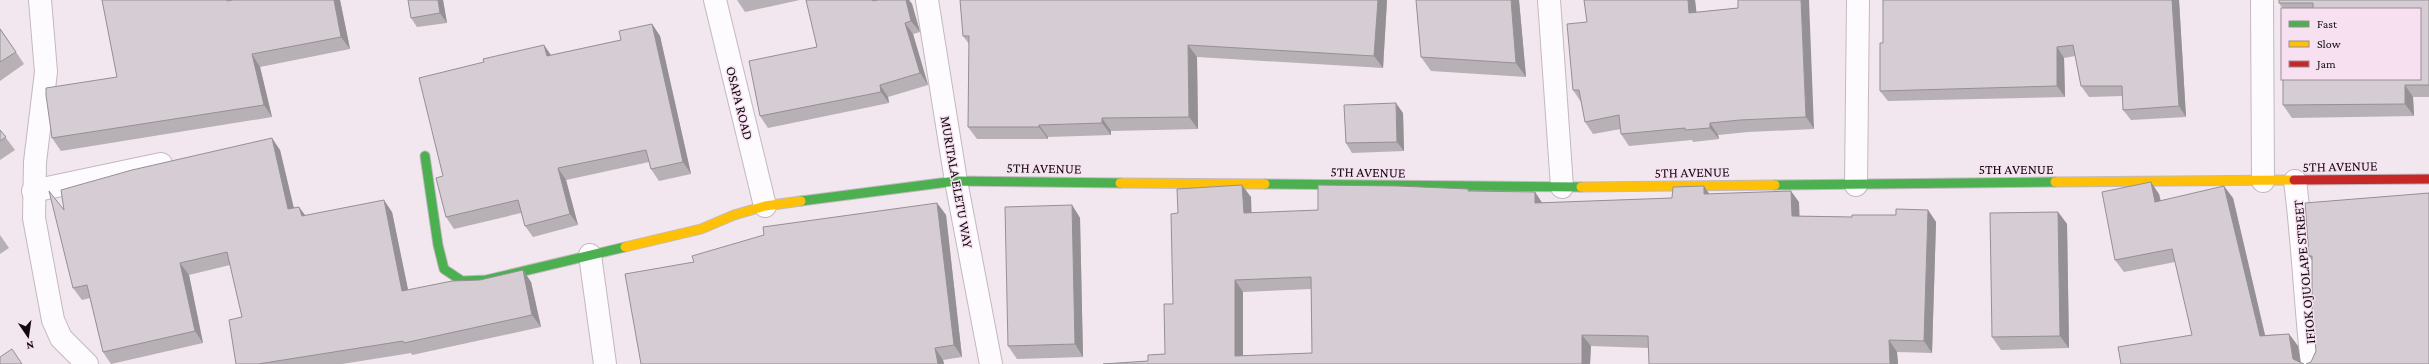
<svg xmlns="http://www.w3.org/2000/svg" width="2429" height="364" font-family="'Crimson Pro',serif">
	<rect width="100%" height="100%" fill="#f2e6ef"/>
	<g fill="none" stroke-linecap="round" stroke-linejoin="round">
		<defs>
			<g id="street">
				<polyline points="40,0 46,72 35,162 34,218 53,320 61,338 87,364"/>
				<polyline points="715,0 765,206"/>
				<polyline points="927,0 956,181 991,364"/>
				<polyline points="1549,0 1562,187"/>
				<polyline points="2262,0 2263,181"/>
				<path d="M2295 181C2303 242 2305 303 2312 364"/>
				<polyline points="1856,185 1858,0"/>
				<polyline points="33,191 161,164"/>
				<polyline points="590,255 605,364"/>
			</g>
			<g id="fast">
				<polyline points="425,156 438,245 444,269 462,281 486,280 625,247"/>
				<polyline points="1265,184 1581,187"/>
				<polyline points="1775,185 2055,182"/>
				<polyline points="801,201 956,181 1120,183"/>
			</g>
			<g id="slow">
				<polyline points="2055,182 2294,180"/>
				<polyline points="1120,183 1265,184"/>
				<polyline points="1581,187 1775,185"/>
				<polyline points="625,247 701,229 734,215 765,206 801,201"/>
			</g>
			<polyline id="jam" points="2294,180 2429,179"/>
		</defs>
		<use href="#street" stroke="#c2b9c0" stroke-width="24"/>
		<use href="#fast" stroke="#c2b9c0" stroke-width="11"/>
		<use href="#slow" stroke="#c2b9c0" stroke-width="11"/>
		<use href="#jam" stroke="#c2b9c0" stroke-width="11"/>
		<use href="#street" stroke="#fdfbfd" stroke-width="22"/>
		<use href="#fast" stroke="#4caf50" stroke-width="9"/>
		<use href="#slow" stroke="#ffc107" stroke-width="9"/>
		<use href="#jam" stroke="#c62828" stroke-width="9"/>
	</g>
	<g fill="#b7b0b5" fill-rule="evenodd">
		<polygon points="102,0 340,0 350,49 260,67 272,117 61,151 52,138 117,77"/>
		<polygon points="408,0 443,0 447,23 417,27 411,18"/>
		<polygon points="737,0 800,0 745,12"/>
		<polygon points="806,0 909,0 912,4 920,32 913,34 928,85 888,97 889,103 768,128 760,116 817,47"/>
		<polygon points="960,0 1387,0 1383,68 1197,57 1198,129 1111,131 1111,135 1048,137 1048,139 977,139 968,127 969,44 963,36"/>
		<polygon points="1519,0 1526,77 1431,71 1421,57"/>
		<polygon points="1584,0 1695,0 1696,12 1738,8 1814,129 1748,132 1718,135 1719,139 1693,142 1692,140 1629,146 1621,134 1621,129 1593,134 1585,122 1581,102 1573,90 1587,22"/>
		<polygon points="1883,0 2179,0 2186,117 2131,120 2123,110 2123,96 2089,97 2081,86 2075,56 2064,58 2065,97 1888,101 1880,91 1883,43"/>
		<polygon points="2429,0 2429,97 2413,97 2414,116 2292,118 2283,105 2420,9 2283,9 2279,3"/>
		<polygon points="652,24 660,36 691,174 659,181 651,169 649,162 566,180 578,225 533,237 525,226 521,213 454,229 446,217 443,176 484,62 544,45 551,55 621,40"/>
		<polygon points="0,28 24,64 0,81"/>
		<polygon points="1403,113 1404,151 1352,153 1346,143"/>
		<polygon points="0,130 15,150 0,160"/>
		<polygon points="280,150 294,208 306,216 392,212 408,290 480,280 523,270 531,282 541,327 412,355 411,353 342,364 236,364 242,317 230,265 189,275 203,343 111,364 103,352 90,298 82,300 73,288 64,210"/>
		<path d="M1704 186 1709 194 1799 202V216L1852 217 1896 215 1928 210 1936 222 1932 353 1897 352 1898 364H1649V348L1591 346 1590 364H1103L1148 361 1165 354 1173 304 1251 197V213L1318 210 1468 189 1470 191 1535 192 1542 203 1672 198ZM1311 289 1312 353 1243 356V292Z"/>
		<polygon points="2429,193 2311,362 2316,351 2312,261 2309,256"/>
		<polygon points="2159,194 2161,201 2233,198 2265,335 2289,334 2298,346 2300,362 2192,335 2175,262 2124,272 2115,260"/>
		<polygon points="937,203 946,215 962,357 943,360 944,364 641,364 694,262 764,235"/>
		<polygon points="1072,205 1080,218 1083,357 1017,359 1008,346"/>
		<polygon points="2058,212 2067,224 2069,348 2001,350 1992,337"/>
		<polygon points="0,235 9,248 0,254"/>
	</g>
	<g fill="#959094">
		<polygon points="334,0 340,0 350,49 341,37"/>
		<polygon points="438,0 443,0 447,23 440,13"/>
		<polygon points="906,0 909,0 912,4 920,32 911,21"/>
		<polygon points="1378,0 1387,0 1383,68 1374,56"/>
		<polygon points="1511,0 1519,0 1526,77 1516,63"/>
		<polygon points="1688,0 1695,0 1698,25 1689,13"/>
		<polygon points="1801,0 1809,0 1814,129 1806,117"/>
		<polygon points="2172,0 2179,0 2186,117 2179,106"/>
		<polygon points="905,23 913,34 928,85 920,73"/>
		<polygon points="652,24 660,36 691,174 683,162"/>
		<polygon points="544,45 552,57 547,56"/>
		<polygon points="1188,45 1197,57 1198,129 1189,117"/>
		<polygon points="2057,47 2064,58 2065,97 2057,86"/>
		<polygon points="252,54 260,67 272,117 264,105"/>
		<polygon points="880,85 888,97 889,103 881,92"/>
		<polygon points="2405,85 2413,97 2414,116 2405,104"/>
		<polygon points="1396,103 1403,113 1404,151 1397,142"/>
		<polygon points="1102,118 1111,131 1111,135 1102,123"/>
		<polygon points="1710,123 1718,135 1719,139 1710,128"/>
		<polygon points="1039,125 1048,137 1048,139 1039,127"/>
		<polygon points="272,138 280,150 297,222 288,209"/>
		<polygon points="558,168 566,180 578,225 570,214"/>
		<polygon points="2151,182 2159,194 2163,214 2155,202"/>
		<polygon points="1242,185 1251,197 1252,225 1244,213"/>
		<polygon points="1704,186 1712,198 1704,194"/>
		<polygon points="2224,186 2233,198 2268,348 2260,336"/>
		<polygon points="1791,191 1799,202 1800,228 1792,216"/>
		<polygon points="1535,192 1543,204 1535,203"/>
		<polygon points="384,200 392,212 411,304 402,291"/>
		<polygon points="937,203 946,215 962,357 954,345"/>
		<polygon points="1072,205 1080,218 1083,357 1075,344"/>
		<polygon points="299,207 308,219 302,216"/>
		<polygon points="1928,210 1936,222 1932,353 1924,341"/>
		<polygon points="2058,212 2067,224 2069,348 2060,336"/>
		<polygon points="180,263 189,275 203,343 195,331"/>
		<polygon points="523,270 531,282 541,327 532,315"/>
		<polygon points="1235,280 1243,292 1243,364 1235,356"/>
		<polygon points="2289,334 2298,346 2301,364 2293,359"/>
		<polygon points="1582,335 1591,346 1590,364 1582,364"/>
		<polygon points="1889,340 1897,352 1898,364 1890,364"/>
		<polygon points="935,348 943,360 944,364 938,364"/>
	</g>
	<g fill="#d5cdd3" stroke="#959094" fill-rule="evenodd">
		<polygon points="102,0 227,0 227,1 233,0 334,0 341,37 252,54 264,105 52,138 46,95 46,88 117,77"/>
		<polygon points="408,0 438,0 440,13 411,18"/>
		<polygon points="806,0 872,0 873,1 878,0 906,0 911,21 905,23 920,73 880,85 881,92 760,116 749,61 817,47"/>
		<polygon points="960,0 1378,0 1374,56 1188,45 1189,117 1102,118 1102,123 1039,125 1039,127 968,127 969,36 963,36"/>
		<polygon points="1416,0 1511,0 1516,63 1421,57"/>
		<polygon points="1584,0 1688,0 1689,13 1738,8 1738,0 1801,0 1806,117 1740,120 1710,123 1710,128 1685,130 1685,128 1621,134 1619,115 1585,122 1579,90 1573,90 1567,24 1587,22"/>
		<polygon points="1883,0 2172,0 2179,106 2123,110 2122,86 2081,86 2073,45 2057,47 2057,86 1880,91 1880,43 1883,43"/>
		<polygon points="2279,0 2429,0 2429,85 2405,85 2405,104 2283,105 2283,79 2420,79 2420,9 2313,9 2313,3 2279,3"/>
		<polygon points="652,24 683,162 651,169 646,150 558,168 570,214 525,226 518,200 446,217 436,178 443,176 419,78 484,62 483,59 544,45 547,56 621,40 619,31"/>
		<polygon points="0,29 16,52 0,62"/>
		<polygon points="1396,103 1397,142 1346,143 1344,105"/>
		<polygon points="0,130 6,137 0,141"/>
		<polygon points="272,138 288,209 299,207 302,216 384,200 402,291 452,281 480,280 523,270 532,315 404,343 403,341 258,364 236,364 229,320 242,317 227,252 180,263 195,331 103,352 87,285 73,288 49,191 64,210 61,190 132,170"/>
		<polygon points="2151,182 2155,202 2224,186 2260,336 2289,334 2293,359 2304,364 2121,364 2118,347 2192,335 2172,249 2115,260 2102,192"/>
		<path d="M1242 185 1244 213 1318 210V185L1398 186 1468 189V191L1535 192V203L1672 198 1673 187 1704 186V194L1791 191 1792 216 1852 217V215H1896V209L1928 210 1924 341 1889 340 1890 364H1649L1648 336 1582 335V364H1103L1148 361V355L1165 354 1164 304H1173L1171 214 1178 213 1177 189ZM1311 277 1312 353 1235 356V280Z"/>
		<polygon points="2429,193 2429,364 2306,364 2311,362 2316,351 2312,312 2312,256 2309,256 2305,203"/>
		<polygon points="937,203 954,345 935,348 938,364 641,364 625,274 694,262 692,256 764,235 763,227"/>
		<polygon points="1072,205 1075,344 1008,346 1005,207"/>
		<polygon points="2058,212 2060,336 1992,337 1990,213"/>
		<polygon points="12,349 22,364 0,364 0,357"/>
	</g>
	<g text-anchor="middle" stroke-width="3" stroke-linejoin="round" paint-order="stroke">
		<g font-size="14" fill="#100a0f" stroke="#f7e1f1">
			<text transform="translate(740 103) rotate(76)" y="5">OSAPA ROAD</text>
			<text transform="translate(2340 166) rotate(-1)" y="5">5TH AVENUE</text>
			<text transform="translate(1044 168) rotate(1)" y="5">5TH AVENUE</text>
			<text x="2016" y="174">5TH AVENUE</text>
			<text transform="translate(1368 172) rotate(1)" y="5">5TH AVENUE</text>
			<text transform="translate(1692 172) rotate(-1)" y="5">5TH AVENUE</text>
			<text transform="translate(957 182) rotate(80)" y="5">MURITALA ELETU WAY</text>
			<text transform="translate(2304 272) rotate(-95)" y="5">IFIOK OJUOLAPE STREET</text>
		</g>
	</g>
	<rect x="2281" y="8" width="140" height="72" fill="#f7e1f1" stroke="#9b8b97"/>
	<rect x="2289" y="21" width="20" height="6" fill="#4caf50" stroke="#9b8b97"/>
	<text x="2317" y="28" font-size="12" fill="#100a0f">Fast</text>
	<rect x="2289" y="41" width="20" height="6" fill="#ffc107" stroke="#9b8b97"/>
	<text x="2317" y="48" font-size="12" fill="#100a0f">Slow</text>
	<rect x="2289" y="61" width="20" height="6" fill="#c62828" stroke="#9b8b97"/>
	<text x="2317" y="68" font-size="12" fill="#100a0f">Jam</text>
	<g transform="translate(28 336) rotate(167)" stroke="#f7e1f1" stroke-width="3" paint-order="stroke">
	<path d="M0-3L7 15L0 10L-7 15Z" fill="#100a0f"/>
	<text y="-6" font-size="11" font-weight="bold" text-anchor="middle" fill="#100a0f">N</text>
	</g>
</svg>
